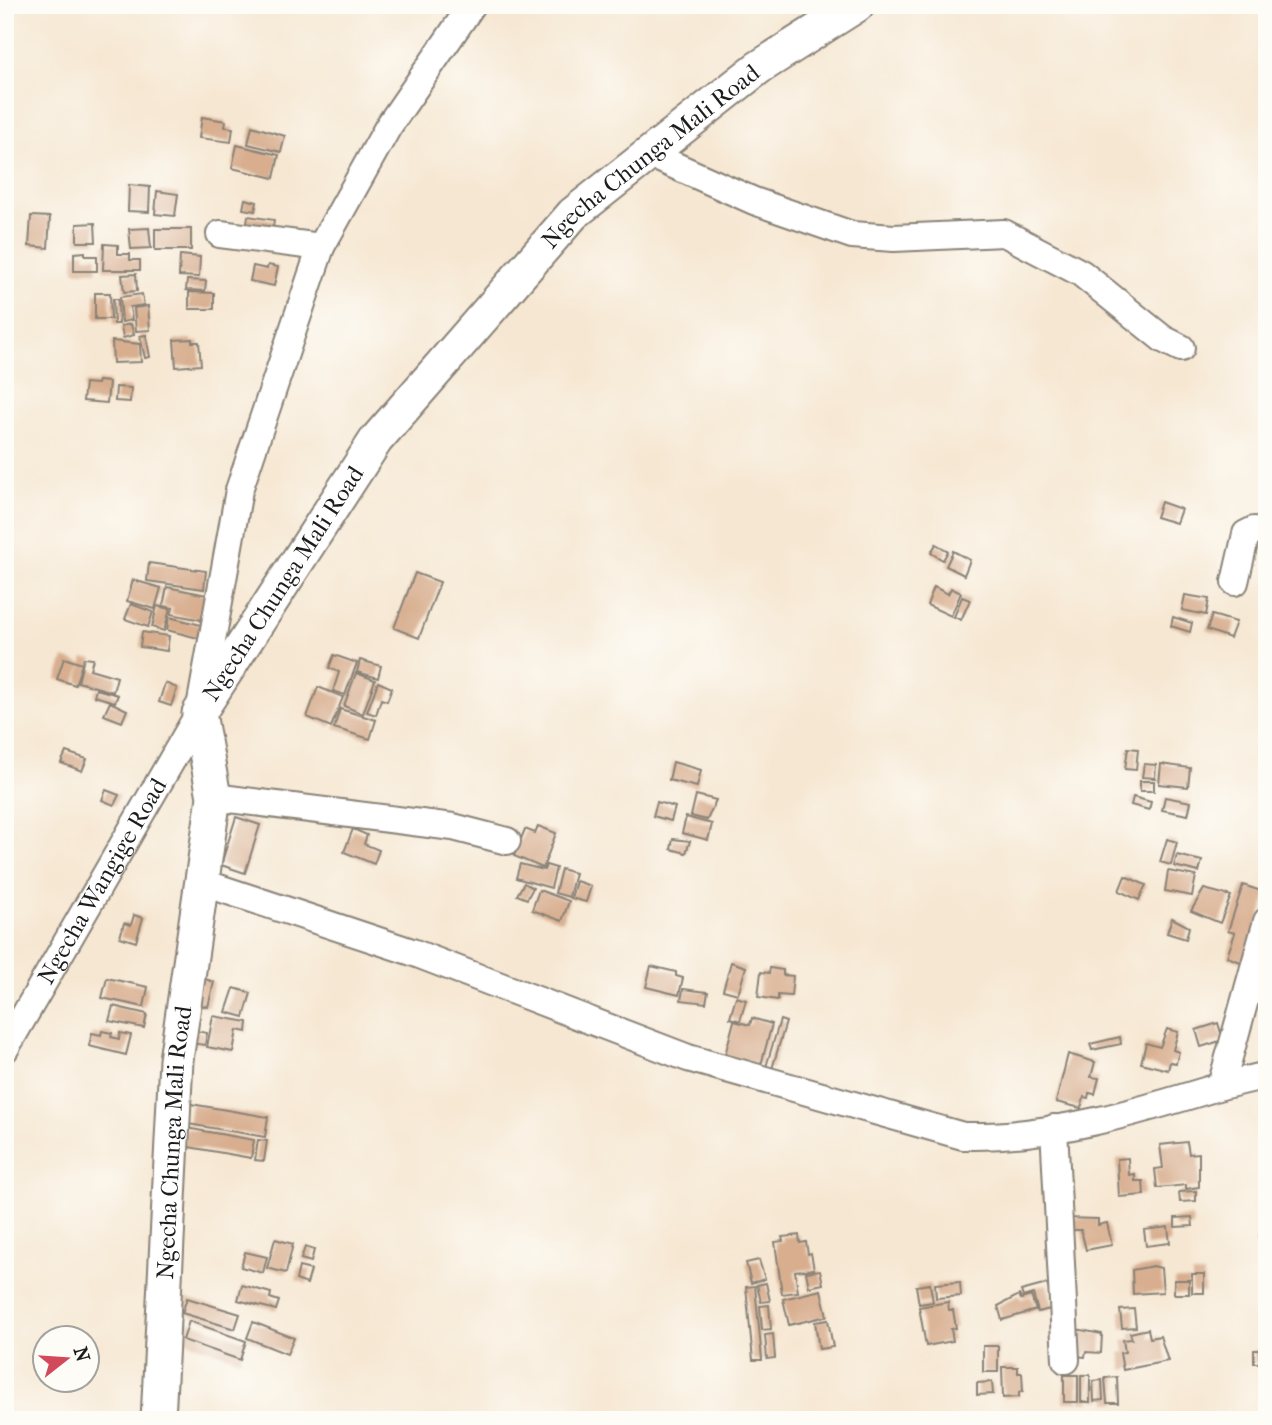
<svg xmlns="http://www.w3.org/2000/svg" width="1272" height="1425" font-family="'IM FELL French Canon',serif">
	<rect width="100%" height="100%" fill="#fdfcf7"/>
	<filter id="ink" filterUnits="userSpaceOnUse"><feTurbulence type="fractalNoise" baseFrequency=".0143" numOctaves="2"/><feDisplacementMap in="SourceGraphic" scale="14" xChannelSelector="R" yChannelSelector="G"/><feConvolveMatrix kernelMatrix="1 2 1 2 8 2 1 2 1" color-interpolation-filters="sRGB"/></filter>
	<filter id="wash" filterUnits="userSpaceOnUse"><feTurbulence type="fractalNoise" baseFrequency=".00686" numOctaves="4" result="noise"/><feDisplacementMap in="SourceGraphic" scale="28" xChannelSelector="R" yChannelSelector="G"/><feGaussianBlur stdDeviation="1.57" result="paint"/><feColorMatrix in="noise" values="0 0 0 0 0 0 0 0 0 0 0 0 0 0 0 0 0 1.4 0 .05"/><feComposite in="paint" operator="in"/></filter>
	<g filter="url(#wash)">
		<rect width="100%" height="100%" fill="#f6e7d2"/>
		<g id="blocks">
			<g fill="#d8ae8f">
				<polygon points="202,117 226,121 225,127 233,128 231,142 199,138"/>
				<polygon points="252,126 285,136 281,152 248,144"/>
				<polygon points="237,145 279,155 274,178 232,168"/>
				<polygon points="129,185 150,187 149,212 128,211"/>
				<polygon points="157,191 178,194 175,216 155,214"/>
				<polygon points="245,199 257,202 255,211 243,209"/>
				<polygon points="31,216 50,217 48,248 29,246"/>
				<polygon points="248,216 274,220 272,235 246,231"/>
				<polygon points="95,223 96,242 77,242 77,224"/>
				<polygon points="149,228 151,248 131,249 129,229"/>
				<rect x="155" y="229" width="36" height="21"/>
				<polygon points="104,244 118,245 118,254 130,254 130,260 140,260 140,270 103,270"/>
				<polygon points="85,252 85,256 97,256 97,271 74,271 74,253"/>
				<polygon points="180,255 200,257 199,277 179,276"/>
				<polygon points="268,265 278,267 274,286 250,281 253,266 267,269"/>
				<polygon points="136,274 137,291 124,292 122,275"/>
				<polygon points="187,280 206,281 205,291 186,290"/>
				<polygon points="189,292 214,293 214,309 189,309"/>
				<polygon points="95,293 110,293 111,319 95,319"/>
				<polygon points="142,294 144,305 130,307 132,320 122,322 120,297"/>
				<polygon points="113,299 118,299 119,324 114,324"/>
				<polygon points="148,306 150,330 136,331 134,308"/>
				<polygon points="131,324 134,335 123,338 121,326"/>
				<polygon points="146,335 150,357 145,358 140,336"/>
				<polygon points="192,339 192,342 199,342 201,365 176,367 174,340"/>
				<polygon points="112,341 140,344 141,362 113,363"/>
				<polygon points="98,381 109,382 107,403 83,401 85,383 97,384"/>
				<polygon points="116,387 131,388 130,402 115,401"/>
				<polygon points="1161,502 1181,509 1176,523 1156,517"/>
				<polygon points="936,544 948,551 943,560 931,553"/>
				<polygon points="953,551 970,560 964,575 946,566"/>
				<polygon points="149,563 206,571 204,589 147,581"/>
				<polygon points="415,573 440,582 419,638 394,628"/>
				<polygon points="133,580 161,588 155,609 127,601"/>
				<polygon points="167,587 207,595 202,620 171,614 173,608 163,606"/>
				<polygon points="934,587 948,594 951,588 961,593 951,616 927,605"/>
				<polygon points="1185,595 1209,599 1206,615 1182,610"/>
				<polygon points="962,597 970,600 961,620 954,617"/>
				<polygon points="131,604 153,612 148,627 125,619"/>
				<polygon points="157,606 170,609 164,631 152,627"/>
				<polygon points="1212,615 1236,622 1230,638 1207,630"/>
				<polygon points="169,617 201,625 198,638 167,630"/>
				<polygon points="1173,617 1192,623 1190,632 1171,626"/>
				<polygon points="142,632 169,636 167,651 140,647"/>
				<polygon points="334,655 357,663 345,695 333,691 339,672 329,668"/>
				<polygon points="64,658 82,664 75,685 57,679"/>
				<polygon points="84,658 93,659 90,669 117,677 113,692 78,682"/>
				<polygon points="360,660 381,666 378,678 357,672"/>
				<polygon points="356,673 375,680 363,714 344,706"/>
				<polygon points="378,682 392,688 387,701 381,699 376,715 367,712"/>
				<polygon points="165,683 177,688 171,706 159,702"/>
				<polygon points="318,687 343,697 331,727 307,717"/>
				<polygon points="96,689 118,695 115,702 94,696"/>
				<polygon points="110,702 127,710 122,722 104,715"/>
				<polygon points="340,709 376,720 370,739 334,728"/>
				<polygon points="1128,748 1138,749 1136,770 1125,769"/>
				<polygon points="66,752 87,759 82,771 61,763"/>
				<polygon points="673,762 701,770 697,787 669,780"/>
				<polygon points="1144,764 1156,765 1155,778 1142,777"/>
				<polygon points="1161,764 1190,768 1188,787 1159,784"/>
				<rect x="1140" y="781" width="14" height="10"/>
				<polygon points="106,790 119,795 114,805 102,800"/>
				<polygon points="696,795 716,800 707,820 691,816"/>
				<polygon points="1133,797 1151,802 1149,810 1131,805"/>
				<polygon points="1165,797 1191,802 1188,815 1162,810"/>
				<polygon points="657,802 675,807 671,821 653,816"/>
				<polygon points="236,817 260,825 245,873 221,865"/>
				<polygon points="686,817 712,824 708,840 682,833"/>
				<polygon points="538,826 556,833 543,868 514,856 525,829 535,833"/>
				<polygon points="353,829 367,835 364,844 379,850 374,864 344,852"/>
				<polygon points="673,839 690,841 686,853 671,849"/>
				<polygon points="1167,839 1177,842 1171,865 1160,862"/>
				<polygon points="1177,855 1202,861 1199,872 1174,866"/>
				<polygon points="520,864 544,870 546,865 556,868 551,888 516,878"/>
				<polygon points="561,869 575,873 569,897 555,893"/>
				<polygon points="1168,871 1196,876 1192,896 1165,891"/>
				<polygon points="1125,876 1146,885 1139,900 1119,891"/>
				<polygon points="576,881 591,886 586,902 571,898"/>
				<polygon points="524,883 533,888 527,899 517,895"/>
				<polygon points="1243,885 1267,893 1246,964 1227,957 1235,933 1228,931"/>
				<polygon points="1204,889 1231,896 1220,923 1191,911"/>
				<polygon points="539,890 569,901 562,921 532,910"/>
				<polygon points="134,915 143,918 136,942 120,937 124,923 131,925"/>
				<polygon points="1172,918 1189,927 1186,939 1167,933"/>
				<polygon points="731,962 746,967 738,994 723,990"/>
				<polygon points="651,966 676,972 676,976 683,978 679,995 646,987"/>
				<polygon points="770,968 783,970 783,975 793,976 791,996 778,995 778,1000 758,997 761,972 769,973"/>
				<polygon points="107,978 148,987 144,1007 102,998"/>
				<polygon points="202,978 214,982 208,1007 196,1004"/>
				<polygon points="234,988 251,993 244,1017 226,1012"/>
				<polygon points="683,989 708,992 706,1003 681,1000"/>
				<polygon points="736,997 746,1000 740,1021 730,1018"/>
				<polygon points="113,1006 147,1014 144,1028 109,1021"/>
				<polygon points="213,1016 248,1022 247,1032 237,1030 233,1052 207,1047"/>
				<polygon points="752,1018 772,1024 761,1065 725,1055 734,1021 750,1025"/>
				<polygon points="780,1020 786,1022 772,1069 766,1067"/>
				<polygon points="1218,1023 1223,1040 1201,1047 1196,1030"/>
				<polygon points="1167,1029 1178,1032 1173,1050 1179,1052 1176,1063 1170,1062 1168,1070 1141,1063 1146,1043 1160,1047"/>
				<polygon points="191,1030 207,1033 205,1045 189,1043"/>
				<polygon points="102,1031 112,1033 111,1037 119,1039 120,1033 131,1035 126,1055 89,1046 92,1033 101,1035"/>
				<polygon points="1120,1037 1121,1044 1092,1050 1090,1044"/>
				<polygon points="1068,1054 1095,1062 1091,1077 1099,1078 1095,1094 1089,1093 1088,1098 1084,1097 1081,1108 1056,1102"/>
				<polygon points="191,1104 268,1117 265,1137 188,1124"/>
				<polygon points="186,1128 254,1140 251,1158 183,1146"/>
				<polygon points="258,1140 267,1141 264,1161 255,1160"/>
				<polygon points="1187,1142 1189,1154 1199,1153 1199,1187 1186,1189 1186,1185 1157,1188 1155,1169 1163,1168 1160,1145"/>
				<polygon points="1128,1158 1129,1175 1135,1174 1135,1181 1143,1181 1144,1195 1119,1197 1117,1159"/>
				<polygon points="1196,1191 1196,1201 1180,1202 1179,1192"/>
				<polygon points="1261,1210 1267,1210 1267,1249 1259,1248"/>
				<polygon points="1192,1217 1193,1226 1175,1227 1175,1218"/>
				<polygon points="1064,1218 1098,1219 1098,1225 1107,1223 1112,1245 1086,1250 1081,1230 1064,1230"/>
				<polygon points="1168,1227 1170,1243 1146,1246 1144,1230"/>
				<polygon points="799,1235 800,1243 806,1242 808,1254 811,1253 814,1269 795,1271 798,1292 782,1294 775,1242 783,1241 782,1237"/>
				<polygon points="275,1239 293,1244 286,1273 267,1268"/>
				<polygon points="305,1247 314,1250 311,1262 301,1259"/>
				<polygon points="245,1252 267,1257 263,1273 241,1267"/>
				<polygon points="759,1260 765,1279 751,1283 746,1263"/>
				<polygon points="1153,1266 1161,1268 1163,1292 1133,1294 1132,1270"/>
				<polygon points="299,1267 311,1270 307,1284 296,1280"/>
				<polygon points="820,1270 823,1284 809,1287 806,1272"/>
				<rect x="1192" y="1274" width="12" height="19"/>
				<rect x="1174" y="1280" width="15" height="14"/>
				<polygon points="960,1282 961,1296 936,1298 935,1284"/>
				<polygon points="766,1283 770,1301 761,1302 757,1285"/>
				<polygon points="930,1284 933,1302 919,1304 916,1286"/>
				<polygon points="1047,1284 1054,1308 1038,1312 1033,1294 1023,1297 1021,1291"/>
				<polygon points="242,1285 271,1293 270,1298 279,1301 276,1310 238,1300"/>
				<polygon points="755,1286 762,1360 753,1360 746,1287"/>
				<polygon points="821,1290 827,1316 789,1325 783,1299"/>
				<polygon points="1019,1295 1021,1299 1031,1296 1036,1310 1002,1320 998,1306"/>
				<polygon points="187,1298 240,1314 235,1329 182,1313"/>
				<polygon points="948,1302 949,1310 953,1310 956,1328 951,1329 953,1341 926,1346 919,1307"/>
				<polygon points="769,1305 771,1329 762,1330 760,1306"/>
				<polygon points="1134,1309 1136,1327 1122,1328 1120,1310"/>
				<polygon points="828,1320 833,1347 819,1349 815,1322"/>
				<polygon points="189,1321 246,1341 240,1360 183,1340"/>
				<polygon points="253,1322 294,1338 287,1354 247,1338"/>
				<polygon points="1076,1329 1102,1334 1101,1353 1086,1352 1085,1357 1075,1356"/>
				<polygon points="1148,1329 1150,1338 1160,1336 1168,1361 1123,1370 1120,1353 1125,1352 1123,1340 1132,1339 1130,1333"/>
				<polygon points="773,1334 775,1358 767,1359 765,1335"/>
				<rect x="983" y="1346" width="15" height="26"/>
				<rect x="1254" y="1350" width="13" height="13"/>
				<polygon points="1002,1367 1018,1367 1018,1373 1022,1373 1023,1391 1019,1392 1019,1397 1003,1398"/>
				<rect x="1064" y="1375" width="14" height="27"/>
				<rect x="1081" y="1375" width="9" height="27"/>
				<polygon points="1117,1377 1118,1403 1107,1403 1105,1378"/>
				<polygon points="1102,1380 1103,1400 1094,1401 1093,1381"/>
				<polygon points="992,1382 993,1394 977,1395 977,1383"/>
			</g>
		</g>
	</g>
	<g filter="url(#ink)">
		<use href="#blocks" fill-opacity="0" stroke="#898277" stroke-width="2"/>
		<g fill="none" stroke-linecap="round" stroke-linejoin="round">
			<defs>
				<g id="minor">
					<polyline points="649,154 754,201 852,235 894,238 1004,233 1081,273 1163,339 1181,348"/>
					<polyline points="220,234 321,247"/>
					<polyline points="1235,582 1246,534 1254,530 1267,532"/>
					<polyline points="214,797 453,827 507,841"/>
					<path d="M201 882 412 952 688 1058 963 1136C1052 1138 1137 1112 1221 1086L1267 921"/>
					<path id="s1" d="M5 1049 199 713 239 490 321 247 388 127 472 5"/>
					<polyline points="1221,1086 1267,1075"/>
					<polyline points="1054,1128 1066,1360"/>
				</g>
				<g id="major">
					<path id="s2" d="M158 1420 176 1060 214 797 199 713 376 440 573 214 758 68 857 5"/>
				</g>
			</defs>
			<use href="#minor" stroke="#898277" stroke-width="30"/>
			<use href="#major" stroke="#898277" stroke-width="37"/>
			<use href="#minor" stroke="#fff" stroke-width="26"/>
			<use href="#major" stroke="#fff" stroke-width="33"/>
		</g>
	</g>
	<g text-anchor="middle" stroke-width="7" stroke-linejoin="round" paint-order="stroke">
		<g font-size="24" fill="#1c1c1c" stroke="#fdfcf7">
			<text dy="8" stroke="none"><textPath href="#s2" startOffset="1433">Ngecha Chunga Mali Road</textPath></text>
			<text dy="8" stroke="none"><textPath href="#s2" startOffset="866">Ngecha Chunga Mali Road</textPath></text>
			<text dy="8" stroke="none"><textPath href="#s1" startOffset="194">Ngecha Wangige Road</textPath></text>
			<text dy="8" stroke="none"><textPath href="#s2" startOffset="278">Ngecha Chunga Mali Road</textPath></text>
		</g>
	</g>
	<rect width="1272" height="1425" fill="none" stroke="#fdfcf7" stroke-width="28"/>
	<g transform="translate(66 1359) rotate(73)"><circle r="33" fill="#fdfcf7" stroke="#a3a29f" stroke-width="2"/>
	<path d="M0-5L12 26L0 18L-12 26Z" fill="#d1495b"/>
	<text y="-10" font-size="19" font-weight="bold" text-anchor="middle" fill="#1c1c1c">N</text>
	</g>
</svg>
